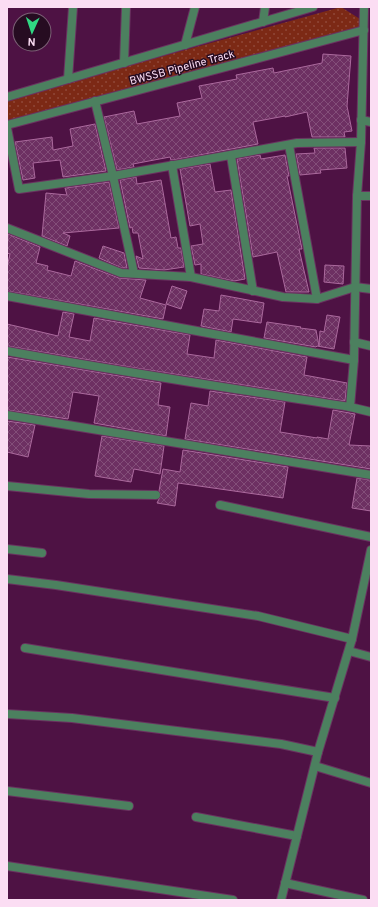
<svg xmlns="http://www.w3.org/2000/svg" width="378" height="907" font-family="Overpass,sans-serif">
	<defs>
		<pattern id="green-dots" width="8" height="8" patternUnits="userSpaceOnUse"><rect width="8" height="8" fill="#7c2915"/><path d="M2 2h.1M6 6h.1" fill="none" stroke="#904838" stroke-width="1.8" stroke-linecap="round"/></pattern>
		<pattern id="building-cross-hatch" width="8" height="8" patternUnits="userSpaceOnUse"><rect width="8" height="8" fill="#6d3062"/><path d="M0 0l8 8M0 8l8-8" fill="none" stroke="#834e79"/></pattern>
	</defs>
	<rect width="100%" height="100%" fill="#4e1244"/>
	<polygon fill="url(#green-dots)" points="341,7 360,19 360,28 7,122 7,99"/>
	<g fill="url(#building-cross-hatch)" stroke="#ab699d">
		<polygon points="323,54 351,56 347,106 352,131 344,132 345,137 312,137 307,112 285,117 285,116 253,122 258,144 173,160 171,160 170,157 133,164 134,167 117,170 104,117 134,111 137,124 180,116 177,103 202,98 199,86 237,79 236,75 273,68 274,73 322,63"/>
		<polygon points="95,124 106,171 63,177 60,160 33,163 35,178 23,180 15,142 52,137 53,150 73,146 70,129"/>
		<polygon points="314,148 345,148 347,168 320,170 321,173 300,175 296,154 315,153"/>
		<polygon points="260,155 261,159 285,155 289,176 287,176 302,249 299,249 309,292 286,292 277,252 253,257 237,159"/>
		<polygon points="210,164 215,192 231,190 245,279 234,281 201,274 201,264 195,265 191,246 203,244 200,224 190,226 180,169"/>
		<polygon points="136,177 137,184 161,180 171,238 176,237 178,248 181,248 184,267 164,270 139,268 136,256 143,259 138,233 133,233 132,227 130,228 120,180"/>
		<polygon points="109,182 119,228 63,233 70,236 67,246 42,236 46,193 67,195 65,188"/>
		<polygon points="8,234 40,247 36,263 48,266 47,270 71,276 75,261 119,278 146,280 140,298 166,305 163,319 7,291 7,267 10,254 7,253"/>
		<polygon points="103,246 124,253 127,268 122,268 99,258"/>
		<polygon points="325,265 344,266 343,284 324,282"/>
		<polygon points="172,286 187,291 181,309 166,304"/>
		<polygon points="221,295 264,303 261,323 233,319 231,332 201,326 204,309 219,311"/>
		<polygon points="63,312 74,314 69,337 90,341 94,318 190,335 187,354 214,358 216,340 307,357 304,375 347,383 345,401 136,368 7,346 7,324 58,336"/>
		<polygon points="327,315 340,317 334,349 317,346 316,347 264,338 267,322 301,327 300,328 316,330 319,346 320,331 324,332"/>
		<polygon points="7,357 161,383 158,405 170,407 166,436 94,423 99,396 73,392 68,419 7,410"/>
		<polygon points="210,391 285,402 280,432 317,438 317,437 328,439 333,410 355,414 349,445 371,446 371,469 185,439 191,403 208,406"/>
		<polygon points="7,421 35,425 28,457 7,452"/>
		<polygon points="102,436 164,446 160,474 134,469 131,482 95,476"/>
		<polygon points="183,450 288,467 283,498 178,483 175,506 157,503 161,495 159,491 163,469 180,472"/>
		<polygon points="357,478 371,480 371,511 352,508"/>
	</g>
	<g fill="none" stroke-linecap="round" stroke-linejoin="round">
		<defs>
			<g id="minor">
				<polyline points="364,7 361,142 357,196 354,360 350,407 371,412"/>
				<polyline points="263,22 265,7"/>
				<polyline points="185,45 195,7"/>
				<polyline points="124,63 126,7"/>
				<polyline points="68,79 73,7"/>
				<polyline points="7,97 313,7"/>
				<polyline points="95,101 113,176 134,273"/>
				<polyline points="361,120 371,122"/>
				<polyline points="7,125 364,30"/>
				<polyline points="7,128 19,189 113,176 297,143 361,142"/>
				<polyline points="289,145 317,299"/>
				<polyline points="231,156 253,291"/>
				<polyline points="172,165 191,277"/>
				<polyline points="357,196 371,196"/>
				<polyline points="7,228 121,273 191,277 283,297 317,299 355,287 371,289"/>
				<polyline points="7,296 354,360"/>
				<polyline points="354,342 371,346"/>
				<path d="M7 351C121 372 236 389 350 407"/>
				<polyline points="7,415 371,475"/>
				<polyline points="7,486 89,494 156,495"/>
				<polyline points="220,505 371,537"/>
				<polyline points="7,549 42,553"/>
				<polyline points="7,579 56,585 258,616 352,639"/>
				<polyline points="25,648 335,698"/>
				<polyline points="349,651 371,657"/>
				<polyline points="7,714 72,718 281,744 318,752"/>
				<polyline points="315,766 371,783"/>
				<polyline points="7,791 129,806"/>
				<polyline points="196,817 297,836"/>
				<polyline points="7,866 233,900"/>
				<polyline points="285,883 363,900"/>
			</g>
			<polyline id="tertiary" points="281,900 318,752 352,639 371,550"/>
		</defs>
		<use href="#minor" stroke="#6a3260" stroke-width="10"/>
		<use href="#tertiary" stroke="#6a3260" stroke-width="10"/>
		<use href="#minor" stroke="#4c805f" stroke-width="8"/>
		<use href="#tertiary" stroke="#4c805f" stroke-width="8"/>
	</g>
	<g text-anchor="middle" stroke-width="3" stroke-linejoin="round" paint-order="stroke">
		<g font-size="11" fill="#fbddf3" stroke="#260c21">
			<text transform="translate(182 67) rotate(-15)" y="4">BWSSB Pipeline Track</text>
		</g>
	</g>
	<rect width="378" height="907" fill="none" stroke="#fbddf3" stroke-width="16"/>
	<g transform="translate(32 32) rotate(183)"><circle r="19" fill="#260c21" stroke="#7b6075"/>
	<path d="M0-3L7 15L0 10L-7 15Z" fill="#30d883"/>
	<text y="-6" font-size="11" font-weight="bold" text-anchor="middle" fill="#fbddf3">N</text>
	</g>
</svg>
